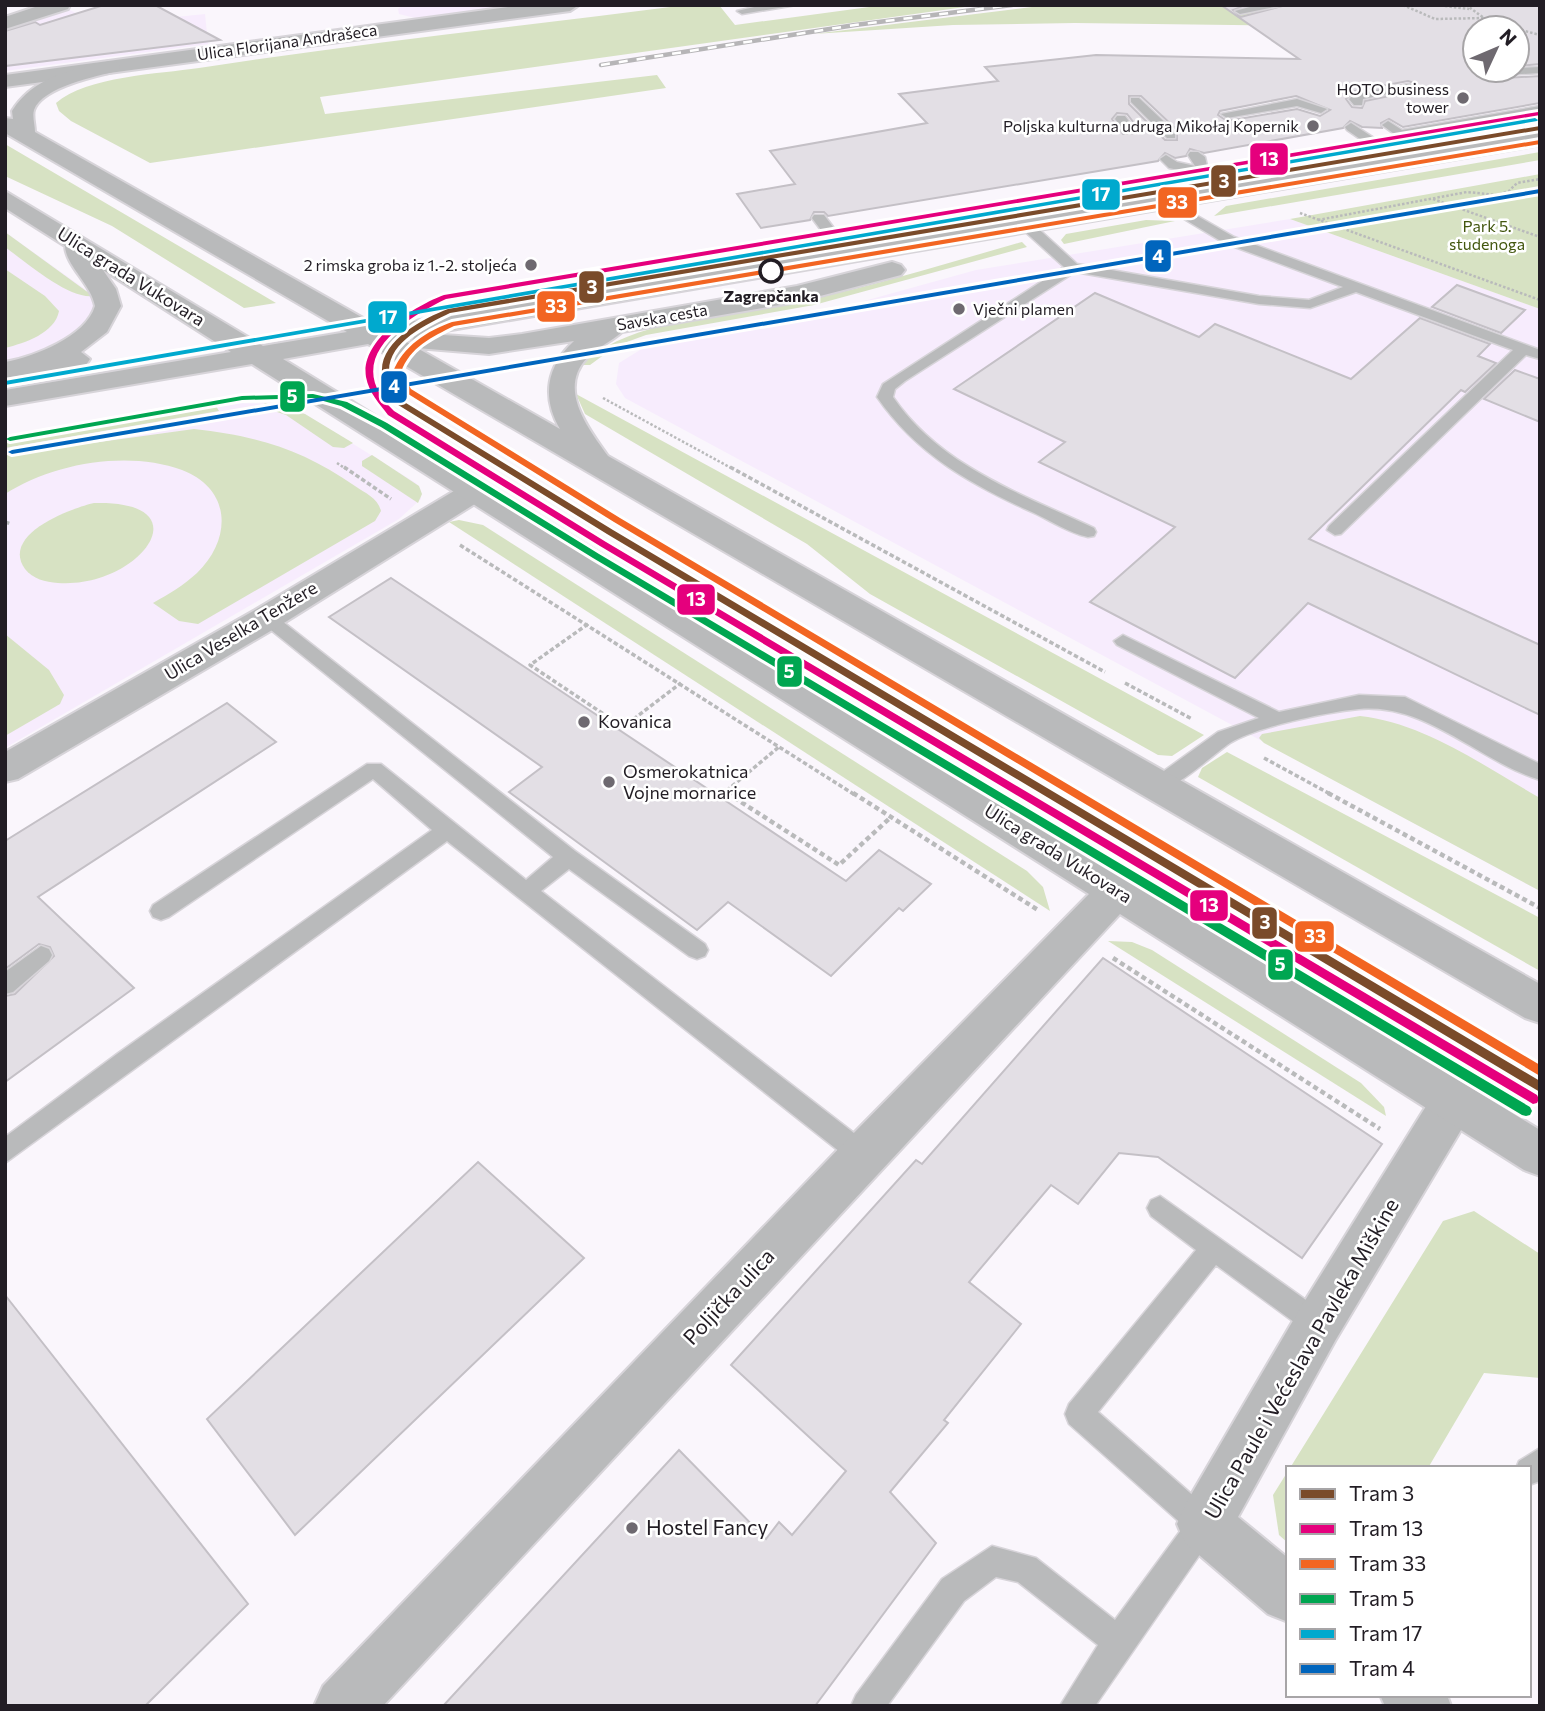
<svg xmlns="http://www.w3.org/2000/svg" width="1545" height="1711" font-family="Commissioner,sans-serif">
	<rect width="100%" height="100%" fill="#faf6fc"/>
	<g fill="#f7ecfd">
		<polygon points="403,5 529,5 419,19 399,14 398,9"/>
		<polygon points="64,7 99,25 205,14 208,44 5,71 5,26"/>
		<polygon points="1290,219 1540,309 1540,891 625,398 616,384 619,363 653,342 846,306 976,270"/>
		<polygon points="5,232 89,292 96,304 90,322 64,344 5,365"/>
		<polygon points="234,403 274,404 305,414 416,483 421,490 421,499 399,519 5,748 5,443"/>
	</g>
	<g fill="#d7e2c3">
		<path d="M686 5H719L735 25 884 5H979L320 97 325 114 657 75 666 88 150 163 71 121 59 111 56 103C87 76 159 74 199 68 361 43 524 26 686 5Z"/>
		<polygon points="1048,5 1221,5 1239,13 1293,8 1475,28 1075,23 953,25 813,34"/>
		<polygon points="5,144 276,303 244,308 112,226 5,176"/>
		<polygon points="1540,152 1540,160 1214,216 1226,206"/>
		<polygon points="1540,174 1540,309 1290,219"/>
		<polygon points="1146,220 1175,221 1064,244 1061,240 1066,234"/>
		<path d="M5 232 93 296C68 299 26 262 5 247Z"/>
		<path d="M1022 242 1027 247 814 305 646 335 616 346 590 365H581C632 315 750 314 820 297 888 282 954 261 1022 242Z"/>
		<path d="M5 269 45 296 59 311C55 333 25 343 5 348Z"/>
		<polygon points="576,394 644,431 1204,735 1172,756 1158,755 870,594 807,544 585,414"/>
		<polygon points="265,403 305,414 353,443 344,448 333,447 286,415 262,407"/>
		<polygon points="216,406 219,411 5,448 5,443"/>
		<path d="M194 429C257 436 302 449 355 486 365 493 378 498 381 511L375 521 198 624 179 621 153 603C169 594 184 585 197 573 232 539 232 489 182 470 128 450 53 463 5 494V455Z"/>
		<polygon points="372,455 419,486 422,494 418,503 362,466 362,461"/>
		<path d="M94 503C207 500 138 589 58 583 45 582 33 579 25 569 0 534 72 508 94 503Z"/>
		<polygon points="459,520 483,525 1027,871 1043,887 1050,911 449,522"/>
		<polygon points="5,634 49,670 64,695 60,704 5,736"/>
		<path d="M1360 716C1424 723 1484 766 1540 798V891L1264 743 1259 738 1262 734Z"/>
		<polygon points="1227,752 1540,918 1540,971 1198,777 1202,768"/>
		<polygon points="1108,941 1132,942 1152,950 1361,1083 1384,1107 1386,1116"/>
		<polygon points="1474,1211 1540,1254 1540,1378 1484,1373 1428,1468 1290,1468 1443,1221"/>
		<polygon points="1288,1471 1288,1543 1279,1535 1273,1495"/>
	</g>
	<g fill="#e3dfe5" stroke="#c4c0c6" stroke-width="2" fill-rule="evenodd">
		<polygon points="104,5 155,5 220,40 5,66 5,31 35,22 40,25"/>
		<path d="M1221 5H1246L1233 10 1241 17 1286 5H1540V64L1517 66V28H1475V70H1480L1478 74 1486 79 1540 76V103L1403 127 1389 119 1381 123 1382 128 1362 127 1350 121 1343 128 1204 153 1190 149 1186 156 1175 158 1165 153 1158 161 828 216 824 212H814L810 220 761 228 737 194 795 184 770 151 927 123 899 94 998 81 985 67 1096 55 1299 59ZM1408 81 1414 83V91L1365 101 1362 108 1352 107 1346 99 1355 91ZM1129 96H1141L1177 130V140H1165L1129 104ZM1296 96 1330 110 1320 116 1297 109 1227 121 1218 115 1220 111ZM1117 113 1127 114 1137 127 1135 133 1123 134 1112 119Z"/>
		<polygon points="1457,285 1525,310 1501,333 1432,307"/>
		<polygon points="1095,293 1199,337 1215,324 1351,379 1420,318 1490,344 1478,356 1496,363 1465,392 1461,390 1309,539 1540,645 1540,715 1308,603 1235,678 1090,602 1175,527 1039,462 1065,442 954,389"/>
		<polygon points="1515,370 1540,379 1540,422 1484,399"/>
		<polygon points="391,578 846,881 879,850 931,884 903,911 899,908 831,976 728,902 697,930 509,792 542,767 329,617"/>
		<polygon points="227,703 276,742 38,897 134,988 5,1082 5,996 15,994 54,956 50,947 39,944 5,969 5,841"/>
		<polygon points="1103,958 1382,1144 1302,1258 1158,1157 1119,1153 1078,1204 1051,1185 969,1282 1021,1324 944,1420 948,1423 890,1492 936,1543 815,1706 443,1706 679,1450 766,1539 779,1522 792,1535 846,1471 731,1365 916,1160 922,1164"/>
		<polygon points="478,1162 584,1258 295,1535 207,1419"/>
		<polygon points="5,1295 248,1604 145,1706 5,1706"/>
	</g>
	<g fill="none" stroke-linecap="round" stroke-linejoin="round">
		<defs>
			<g id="lane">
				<polygon points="763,5 796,5 742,14 737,11"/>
				<polygon points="1257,5 1284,5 1240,14 1235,11"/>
				<polygon points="1540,67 1540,73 1486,76 1480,73 1485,70"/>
				<polygon points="1408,84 1412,85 1412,89 1363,99 1362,105 1354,105 1349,99 1355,94"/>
				<polygon points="1131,98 1139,98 1175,132 1175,138 1167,138 1131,102"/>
				<polygon points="1297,99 1327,109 1321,113 1297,106 1227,118 1221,114"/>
				<polygon points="1540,106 1540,113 1410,136 1435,154 1437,157 1431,161 1382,125 1388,121 1402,130"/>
				<polygon points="1117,116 1125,116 1135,129 1133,132 1125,132 1115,119"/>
				<polygon points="1351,123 1406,159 1406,165 1398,165 1347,130 1345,127"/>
				<polygon points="1190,152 1198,152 1205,157 1208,170 1229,189 1229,195 1221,195 1198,174 1169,168 1160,159 1166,155 1177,162 1195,166 1188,155"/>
				<path d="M1166 198 1234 237 1540 350V359L1526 355 1341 534 1335 535 1327 530 1329 526 1513 350 1356 292 1310 308 1259 304 1075 272 905 381 895 389 893 397C940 466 1021 494 1094 528L1096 532 1094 536 1088 537C1069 533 1051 521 1034 513 972 485 917 455 877 397L883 384 1064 267 1021 228V222H1031L1077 264 1259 296 1309 300 1343 287 1224 243 1161 205 1160 202Z"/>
				<polygon points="814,215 824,215 854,255 852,258 842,258 812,218"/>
				<polygon points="267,612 273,614 575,851 705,944 708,950 705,956 697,959 689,956 569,869 541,891 872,1147 875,1155 872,1163 863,1166 854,1163 447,841 5,1163 5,1137 117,1054 432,830 373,779 169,917 161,920 153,917 150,911 153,905 367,764 381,764 526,880 553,857 261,622 258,618 261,614"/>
				<path d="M1123 635 1279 712 1359 695 1405 697 1540 764V780C1478 761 1427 703 1359 709 1327 712 1256 727 1230 743 1212 755 1169 797 1150 791L1147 786 1150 781 1218 732 1259 718 1117 645 1114 641Z"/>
				<polygon points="41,946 49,949 52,955 49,961 13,992 5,994 5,972"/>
				<polygon points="1160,1196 1327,1315 1331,1324 1327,1333 1318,1337 1309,1333 1216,1265 1098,1412 1214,1514 1219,1524 1214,1534 1095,1706 1060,1706 1098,1645 1018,1582 996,1577 964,1601 887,1706 851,1706 856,1695 942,1579 992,1546 1036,1558 1115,1620 1184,1526 1069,1424 1065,1414 1069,1404 1196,1250 1151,1216 1147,1208 1151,1200"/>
				<polygon points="1540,1448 1540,1481 1529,1485 1529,1468 1516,1468 1519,1461"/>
			</g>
			<g id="street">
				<polygon points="41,5 70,5 68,9 5,29 5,17"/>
				<polygon points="523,5 579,5 570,11 5,87 5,75"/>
				<polygon points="475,482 486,485 490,491 486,497 279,626 18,779 5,782 5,752 255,610 464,485"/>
				<polygon points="1454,1081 1470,1087 1476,1101 1470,1115 1335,1341 1238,1517 1288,1558 1288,1622 1268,1614 1185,1543 1177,1524 1185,1505 1301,1307 1438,1087"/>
				<polygon points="1380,1695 1447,1695 1451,1706 1385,1706"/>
			</g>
			<path id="secondary" d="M110 61 117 63 120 67 117 71C97 76 42 87 34 110 32 116 35 125 35 132L379 327 1540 131V145L428 334 489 338 522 334 797 286 892 262 901 265 905 270 901 275 797 302 622 332C611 342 597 347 587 358 557 389 589 430 608 456L1540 984V1023L1525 1018 368 344 283 359 1540 1130V1176L1524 1170 1120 914 383 1706H314L323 1686 847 1140 1089 894 252 364 5 406V390L231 352 103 270 116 289 121 306 107 332 81 352 90 359 86 365 5 378V362C33 357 86 337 95 306 91 284 66 266 65 246L5 208V191L263 346 347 332 5 133V118L13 119 12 111C34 76 72 70 110 61ZM414 337 411 342 414 346 401 339ZM574 341C547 366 541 396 560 429L417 348 489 354Z"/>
		</defs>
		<use href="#lane" stroke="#d7d4d9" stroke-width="3"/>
		<use href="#street" stroke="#d7d4d9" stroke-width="4"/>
		<use href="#secondary" stroke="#d7d4d9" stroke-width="4"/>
		<g stroke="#b9babb" stroke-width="2.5" stroke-dasharray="2.5 2" stroke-linecap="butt">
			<polyline points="1403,5 1435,19 1484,18"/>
			<polyline points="1436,5 1469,9"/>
			<polyline points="1466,5 1484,18 1513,28"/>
			<polyline points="1517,29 1540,35"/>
			<polyline points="1433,199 1540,237"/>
			<polyline points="1300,213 1540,300"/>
			<polyline points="1318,220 1467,192 1497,195 1509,191 1517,183 1540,179"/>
			<polyline points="603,398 733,469"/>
			<polyline points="337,463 346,469"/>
		</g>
		<g stroke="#b9babb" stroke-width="3.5" stroke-dasharray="4.5 2.5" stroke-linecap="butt">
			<polyline points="344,467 391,499"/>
			<polyline points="730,467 1105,672"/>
			<polyline points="5,522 11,524"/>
			<polyline points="460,545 855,795"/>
			<polyline points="588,624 530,665 623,727 681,683"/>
			<polyline points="1125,683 1192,719"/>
			<polyline points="1264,758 1332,795"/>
			<polyline points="729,795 725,792 780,746"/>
		</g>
		<g stroke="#b9babb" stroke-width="4.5" stroke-dasharray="5 3.5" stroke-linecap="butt">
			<polyline points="727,793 839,865 891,817"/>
			<polyline points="853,793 1038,910"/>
			<polyline points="1328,793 1540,908"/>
			<polyline points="1113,958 1380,1129"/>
		</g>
		<use href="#lane" fill="#b9babb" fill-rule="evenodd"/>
		<use href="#street" fill="#b9babb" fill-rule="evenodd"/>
		<use href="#secondary" fill="#b9babb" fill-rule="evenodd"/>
		<defs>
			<polyline id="rail" points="601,65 855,25 1012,5"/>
		</defs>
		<use href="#rail" stroke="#b6b5b7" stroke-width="4.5"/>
		<use href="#rail" stroke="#fff" stroke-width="2.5" stroke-dasharray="9" stroke-linecap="butt"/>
		<defs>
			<path id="tram-1" d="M1540 126V130L450 313C423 326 377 347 392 385 394 390 398 395 401 400L613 530 1540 1081V1092L607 534 395 403C389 393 383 383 382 372 380 341 424 318 448 309Z"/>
			<path id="tram-2" d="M1538 112 1540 115 446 299C413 315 353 349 380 394 383 400 389 406 394 411L606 542 1537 1095 1539 1099 1537 1103 1533 1104 600 546 388 415C379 403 369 393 366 377 360 340 414 306 444 295Z"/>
			<path id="tram-3" d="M1540 140V144L454 326C432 337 410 347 401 372L411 389 620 518 1540 1065V1076L614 522 405 392 393 372C403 346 427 331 452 322Z"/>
			<polygon id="tram-4" points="313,394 347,402 387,423 599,554 1530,1107 1532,1111 1530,1115 1526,1116 1522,1115 593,558 381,427 341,406 313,398 242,400 10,441 6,439 10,437 242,396"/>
			<polygon id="tram-5" points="1535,118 1538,120 1537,121 5,385 5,381"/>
			<polygon id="tram-6" points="1540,189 1540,193 12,454 8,452 12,450"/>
		</defs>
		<use href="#tram-1" stroke="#fff" stroke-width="6"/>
		<use href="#tram-2" stroke="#fff" stroke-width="6"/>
		<use href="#tram-3" stroke="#fff" stroke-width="6"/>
		<use href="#tram-4" stroke="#fff" stroke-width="6"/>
		<use href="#tram-5" stroke="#fff" stroke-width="6"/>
		<use href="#tram-6" stroke="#fff" stroke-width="6"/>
		<use href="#tram-1" fill="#7a4b2a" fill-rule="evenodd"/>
		<use href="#tram-2" fill="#e5007d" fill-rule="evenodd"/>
		<use href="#tram-3" fill="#f26522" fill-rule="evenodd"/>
		<use href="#tram-4" fill="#00a651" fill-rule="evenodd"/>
		<use href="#tram-5" fill="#00a9ce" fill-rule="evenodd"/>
		<use href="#tram-6" fill="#0065bd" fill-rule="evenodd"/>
	</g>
	<g fill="#6e6970" stroke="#fff" stroke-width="2.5">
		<circle cx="1463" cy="98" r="7"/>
		<circle cx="1313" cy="126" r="7"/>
		<circle cx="531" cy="265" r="7"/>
		<circle cx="959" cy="309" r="7"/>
		<circle cx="584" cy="722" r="7"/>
		<circle cx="609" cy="782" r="7"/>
		<circle cx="632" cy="1528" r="7"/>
	</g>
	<circle fill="#fff" stroke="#221d24" stroke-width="3.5" cx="771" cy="271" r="11"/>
	<g text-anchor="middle" stroke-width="5" stroke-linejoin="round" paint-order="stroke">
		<g font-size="16" fill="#221d24" stroke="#fff">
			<text transform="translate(287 42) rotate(-8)" y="6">Ulica Florijana Andrašeca</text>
			<text transform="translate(662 317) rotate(-10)" y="6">Savska cesta</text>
		</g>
		<g font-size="16" fill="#221d24" stroke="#fff" text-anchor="end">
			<text x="1449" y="95">HOTO business<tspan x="1449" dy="18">tower</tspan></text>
			<text x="1299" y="132">Poljska kulturna udruga Mikołaj Kopernik</text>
			<text x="517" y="271">2 rimska groba iz 1.-2. stoljeća</text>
			<text x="973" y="315" text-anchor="start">Vječni plamen</text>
		</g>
		<g font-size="16" fill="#43570f" stroke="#fff">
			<text x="1487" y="232">Park 5.<tspan x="1487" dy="18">studenoga</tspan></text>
		</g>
		<g font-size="16" font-weight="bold" fill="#221d24" stroke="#fff">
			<text x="771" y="302">Zagrepčanka</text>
		</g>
		<g font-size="18" fill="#221d24" stroke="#fff">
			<text transform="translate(131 277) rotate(32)" y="6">Ulica grada Vukovara</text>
			<text transform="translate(241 631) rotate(-31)" y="6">Ulica Veselka Tenžere</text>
			<text transform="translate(1058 854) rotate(32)" y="6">Ulica grada Vukovara</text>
		</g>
		<g font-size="18" fill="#221d24" stroke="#fff" text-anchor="start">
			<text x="598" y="728">Kovanica</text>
			<text x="623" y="778">Osmerokatnica<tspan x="623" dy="21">Vojne mornarice</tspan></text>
		</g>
		<g font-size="21" fill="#221d24" stroke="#fff">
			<text transform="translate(729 1297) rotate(-47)" y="7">Poljička ulica</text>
			<text transform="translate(1302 1359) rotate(-60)" y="7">Ulica Paule i Većeslava Pavleka Miškine</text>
		</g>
		<g font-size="21" fill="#221d24" stroke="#fff" text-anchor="start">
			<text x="646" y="1535">Hostel Fancy</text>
		</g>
	</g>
	<g stroke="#fff" stroke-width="2.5">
		<rect x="1249" y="142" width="40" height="34" rx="7" fill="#e5007d"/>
		<rect x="1210" y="164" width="27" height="34" rx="7" fill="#7a4b2a"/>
		<rect x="1081" y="178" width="40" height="33" rx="7" fill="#00a9ce"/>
		<rect x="1157" y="186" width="41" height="33" rx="7" fill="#f26522"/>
		<rect x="1144" y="239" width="28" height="34" rx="7" fill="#0065bd"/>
		<rect x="578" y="270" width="27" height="34" rx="7" fill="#7a4b2a"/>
		<rect x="536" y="290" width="40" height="33" rx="7" fill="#f26522"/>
		<rect x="367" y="300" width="41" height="34" rx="7" fill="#00a9ce"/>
		<rect x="380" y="370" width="28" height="34" rx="7" fill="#0065bd"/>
		<rect x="279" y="380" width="27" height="33" rx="7" fill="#00a651"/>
		<rect x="676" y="583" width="40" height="33" rx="7" fill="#e5007d"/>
		<rect x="776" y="655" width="27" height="33" rx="7" fill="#00a651"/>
		<rect x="1189" y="889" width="40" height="33" rx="7" fill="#e5007d"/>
		<rect x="1251" y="906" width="27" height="34" rx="7" fill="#7a4b2a"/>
		<rect x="1294" y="920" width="41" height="33" rx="7" fill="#f26522"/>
		<rect x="1267" y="948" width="27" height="33" rx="7" fill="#00a651"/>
	</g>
	<g font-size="19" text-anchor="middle" font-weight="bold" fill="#fff">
		<text x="1269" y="166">13</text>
		<text x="1224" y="188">3</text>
		<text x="1101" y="201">17</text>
		<text x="1177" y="209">33</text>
		<text x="1158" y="263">4</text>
		<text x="592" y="294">3</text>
		<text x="556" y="313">33</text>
		<text x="388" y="324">17</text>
		<text x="394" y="393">4</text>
		<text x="292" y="403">5</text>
		<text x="696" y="606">13</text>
		<text x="789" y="678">5</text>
		<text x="1209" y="912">13</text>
		<text x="1265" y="929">3</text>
		<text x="1315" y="943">33</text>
		<text x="1280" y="971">5</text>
	</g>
	<rect width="1545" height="1711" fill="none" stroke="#221d24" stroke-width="14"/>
	<rect x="1286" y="1466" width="245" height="231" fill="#ffffff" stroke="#a7a5a7" stroke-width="2"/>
	<rect x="1300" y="1489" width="35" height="10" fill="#7a4b2a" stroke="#a7a5a7" stroke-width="2"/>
	<text x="1349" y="1501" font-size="21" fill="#221d24">Tram 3</text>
	<rect x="1300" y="1524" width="35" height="10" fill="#e5007d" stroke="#a7a5a7" stroke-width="2"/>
	<text x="1349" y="1536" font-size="21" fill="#221d24">Tram 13</text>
	<rect x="1300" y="1559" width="35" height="10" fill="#f26522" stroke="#a7a5a7" stroke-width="2"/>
	<text x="1349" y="1571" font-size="21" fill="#221d24">Tram 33</text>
	<rect x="1300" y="1594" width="35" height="10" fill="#00a651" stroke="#a7a5a7" stroke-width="2"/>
	<text x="1349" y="1606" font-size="21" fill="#221d24">Tram 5</text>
	<rect x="1300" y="1629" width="35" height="10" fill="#00a9ce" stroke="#a7a5a7" stroke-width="2"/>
	<text x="1349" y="1641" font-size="21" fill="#221d24">Tram 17</text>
	<rect x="1300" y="1664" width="35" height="10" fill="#0065bd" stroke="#a7a5a7" stroke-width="2"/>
	<text x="1349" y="1676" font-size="21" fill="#221d24">Tram 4</text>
	<g transform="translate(1496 49) rotate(46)"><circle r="33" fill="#ffffff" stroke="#a7a5a7" stroke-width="2"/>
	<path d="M0-5L12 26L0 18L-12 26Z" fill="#6e6970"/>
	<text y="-10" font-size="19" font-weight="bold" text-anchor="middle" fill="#221d24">N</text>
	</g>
</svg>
